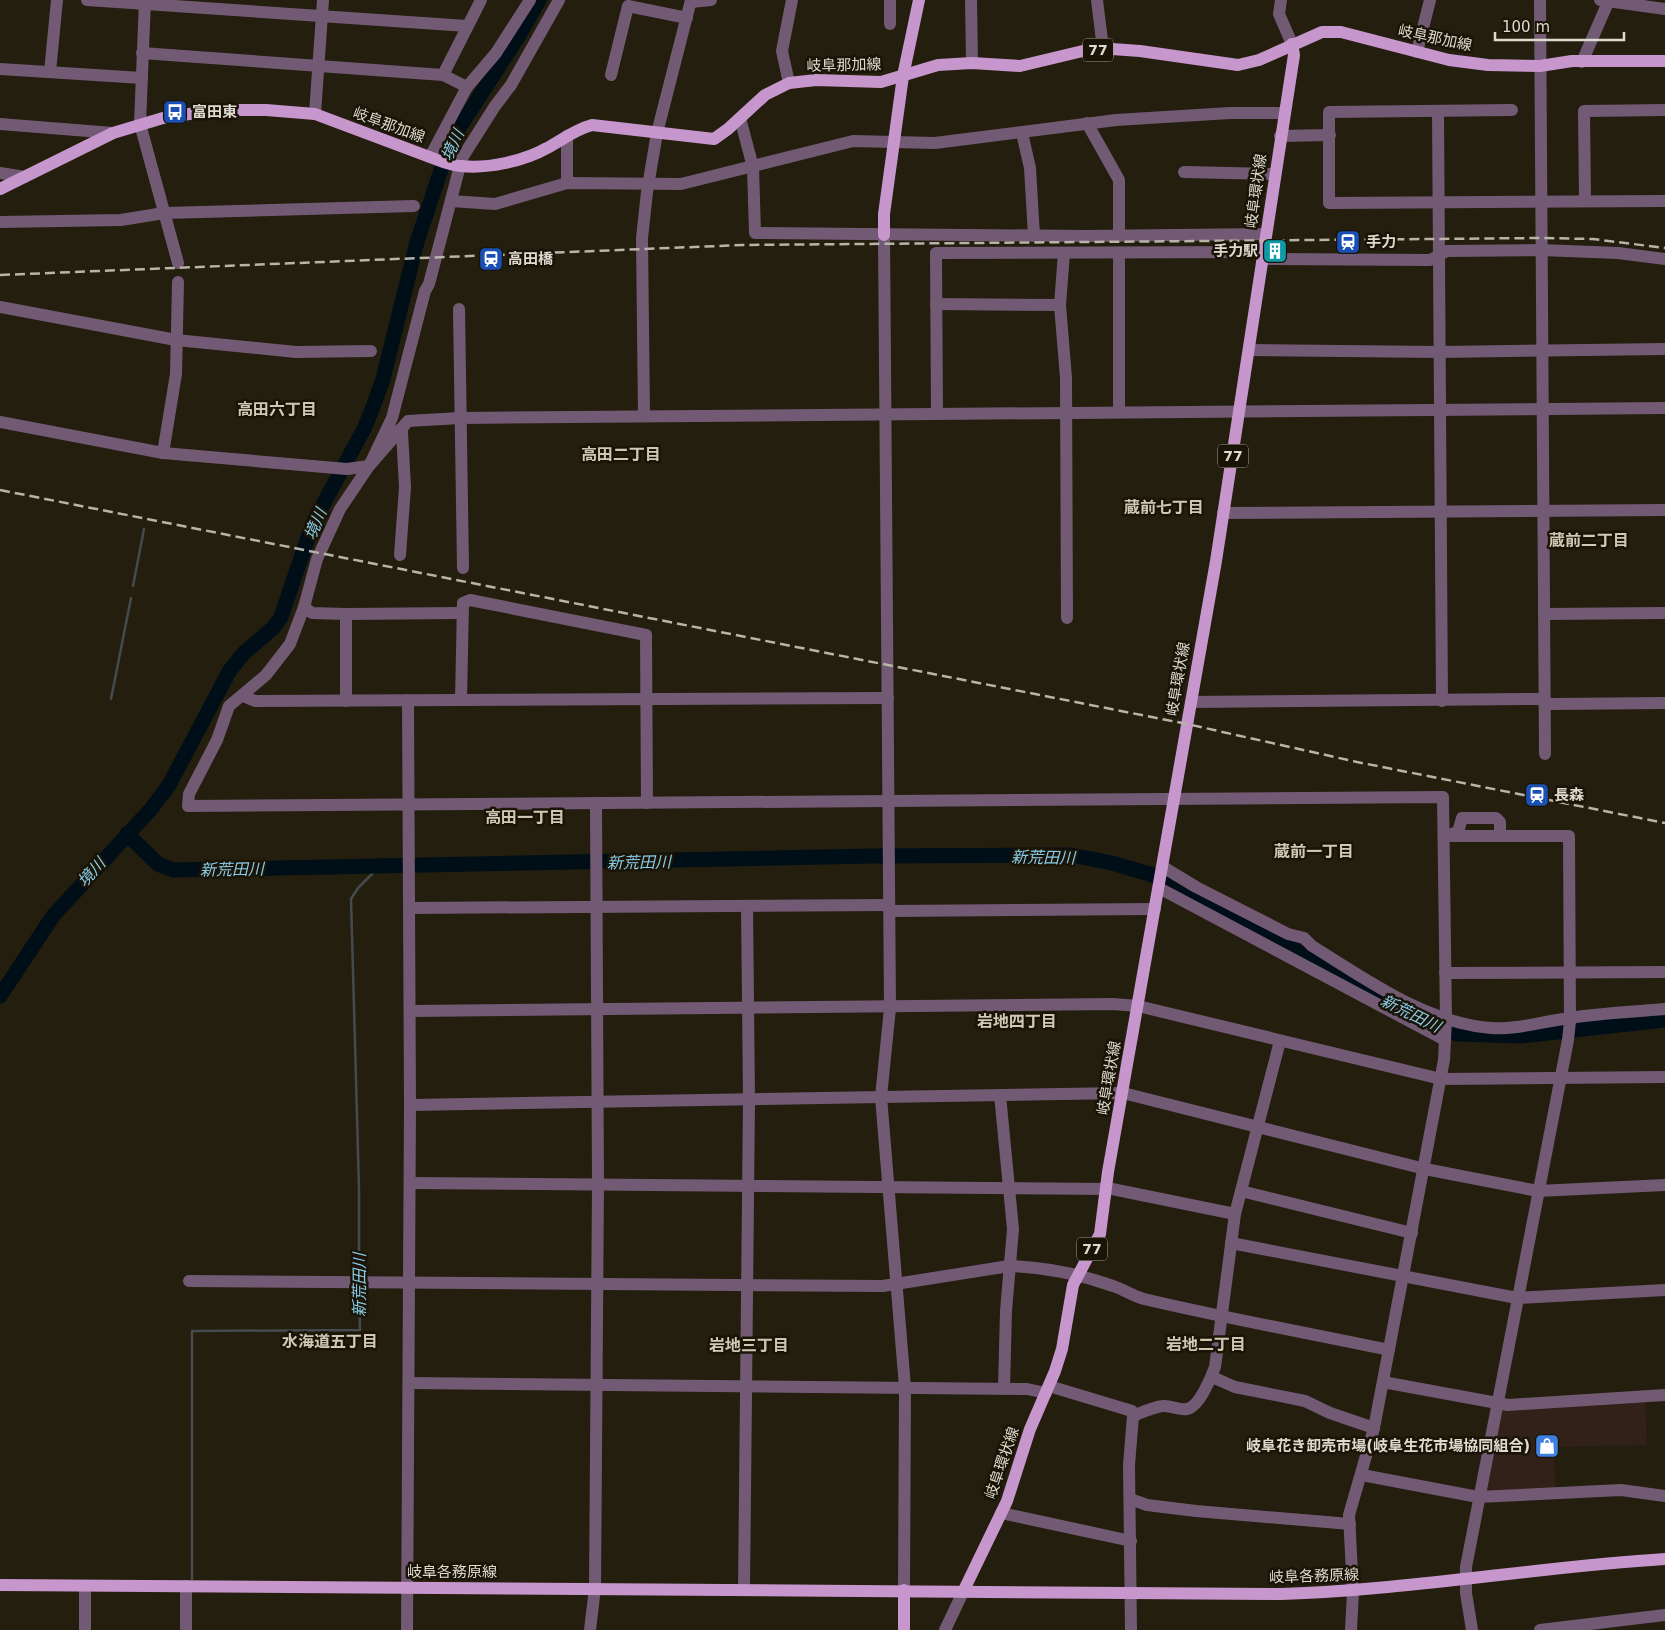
<svg xmlns="http://www.w3.org/2000/svg" width="1665" height="1630" font-family="'DejaVu Sans','Noto Sans JP',sans-serif">
	<rect width="100%" height="100%" fill="#231e0e"/>
	<polygon fill="#312118" points="1645,1398 1647,1445 1553,1447 1556,1489 1482,1493 1501,1408"/>
	<g fill="none" stroke-linecap="round" stroke-linejoin="round">
		<g stroke="#434b4f" stroke-width="2.5">
			<polyline points="133,586 144,529"/>
			<polyline points="111,699 131,598"/>
			<polyline points="359,1278 359,1188 351,899 358,888 380,866"/>
			<polyline points="192,1579 192,1331 360,1330 359,1286"/>
		</g>
		<g stroke="#000e18" stroke-width="15">
			<polyline points="127,834 158,864 173,870 872,856 1071,855 1112,863 1153,875 1295,950 1424,1022 1458,1034 1522,1036 1665,1020"/>
			<polyline points="0,996 53,916 151,809 169,785 230,670 244,653 274,627 281,617 313,523 364,429 373,407 383,379 417,242 444,161 459,128 518,37 539,0"/>
		</g>
		<g stroke="#725a74" stroke-width="12">
			<polyline points="87,0 467,26"/>
			<polyline points="145,0 140,124 178,263"/>
			<polyline points="559,0 511,85 495,106 462,158 429,284 425,291 392,418 369,466 340,509 329,533 317,559 304,607 290,644 266,675 229,706 217,740 189,794 188,806 1443,797 1446,1020 1444,1060 1374,1428 1349,1515 1353,1592 1351,1630"/>
			<polyline points="890,0 890,24"/>
			<polyline points="971,0 972,63"/>
			<polyline points="1097,0 1103,49"/>
			<polyline points="1281,0 1279,14 1292,44"/>
			<polyline points="1540,0 1545,754"/>
			<polyline points="1600,0 1665,9"/>
			<polyline points="691,2 711,0"/>
			<polyline points="1417,52 1430,0"/>
			<polyline points="142,53 443,75 467,87"/>
			<polyline points="1582,62 1609,0"/>
			<polyline points="0,69 142,78"/>
			<polyline points="50,72 57,0"/>
			<polyline points="443,75 481,0"/>
			<polyline points="611,75 628,6 687,18"/>
			<polyline points="789,83 782,51 792,0"/>
			<polyline points="1512,110 1329,112 1329,203 1665,201"/>
			<polyline points="1438,112 1442,701"/>
			<polyline points="315,114 323,0"/>
			<polyline points="740,118 753,167 755,233 1085,236 1266,234"/>
			<polyline points="1087,123 1119,180 1119,236"/>
			<polyline points="0,124 113,133"/>
			<polyline points="1022,133 1030,168 1034,236"/>
			<polyline points="1280,136 1330,135"/>
			<polyline points="430,157 467,87 496,53 530,0"/>
			<polyline points="1184,172 1275,174"/>
			<polyline points="0,173 25,177"/>
			<polyline points="567,183 567,136"/>
			<polyline points="451,201 495,204 567,183 681,184 853,141 935,143 1116,120 1230,113 1284,113"/>
			<polyline points="1585,201 1584,111 1665,110"/>
			<polyline points="0,222 121,220 164,213 414,206"/>
			<polyline points="884,235 890,1008 881,1097 905,1387 904,1590"/>
			<polyline points="1064,253 1060,305 1066,378 1067,618"/>
			<polyline points="1262,259 1430,260 1447,251 1541,250 1618,253 1665,259"/>
			<polyline points="936,304 1060,305"/>
			<polyline points="0,307 176,340 296,352 371,351"/>
			<polyline points="459,309 463,568"/>
			<polyline points="1249,350 1439,352 1665,349"/>
			<polyline points="1119,411 1119,253"/>
			<polyline points="937,413 936,253 1263,252"/>
			<polyline points="644,416 642,238 647,192 657,133 691,0"/>
			<polyline points="0,422 163,453 347,469 369,466 408,421 460,418 1665,408"/>
			<polyline points="399,430 402,432 405,487 400,555"/>
			<polyline points="163,453 176,374 178,282"/>
			<polyline points="1223,513 1665,510"/>
			<polyline points="304,607 312,613 346,614 461,613"/>
			<polyline points="1544,614 1665,613"/>
			<polyline points="243,696 255,701 888,698"/>
			<polyline points="461,700 463,603 470,600 646,635 647,803"/>
			<polyline points="346,701 346,614"/>
			<polyline points="1191,702 1538,699 1551,704 1665,703"/>
			<path d="M1163 867 1196 887 1288 934 1304 938 1312 946C1366 979 1425 1023 1491 1028 1517 1030 1544 1021 1570 1018 1601 1013 1633 1012 1665 1009"/>
			<polyline points="1159,888 1445,1040"/>
			<polyline points="410,908 889,905"/>
			<polyline points="889,911 1155,909"/>
			<polyline points="1445,973 1665,972"/>
			<polyline points="410,1011 1113,1004 1138,1006 1441,1079 1665,1077"/>
			<polyline points="1000,1095 1013,1229 1006,1311 1004,1388"/>
			<polyline points="410,1105 1123,1093 1425,1169 1538,1191 1665,1185"/>
			<polyline points="410,1183 1112,1189 1235,1214"/>
			<polyline points="1241,1191 1412,1233"/>
			<polyline points="1231,1243 1517,1298 1665,1290"/>
			<path d="M189 1281 883 1286 1009 1266C1045 1267 1079 1274 1113 1286 1123 1289 1133 1296 1144 1299 1225 1318 1307 1333 1389 1350"/>
			<polyline points="1212,1377 1235,1387 1305,1401 1330,1413 1374,1428"/>
			<polyline points="1383,1382 1508,1405 1665,1395"/>
			<polyline points="409,1383 1027,1389 1046,1393"/>
			<polyline points="1049,1386 1132,1411 1133,1416 1129,1465 1131,1630"/>
			<path d="M1133 1416C1143 1412 1153 1407 1163 1406 1171 1405 1180 1411 1187 1409 1199 1407 1211 1378 1215 1367L1235 1214 1280 1041"/>
			<polyline points="1362,1475 1478,1497 1621,1490 1665,1496"/>
			<polyline points="1130,1499 1147,1505 1196,1511 1350,1524"/>
			<polyline points="1001,1513 1131,1541"/>
			<polyline points="85,1586 85,1630"/>
			<polyline points="744,1590 749,1099 747,906"/>
			<polyline points="186,1630 186,1586"/>
			<polyline points="407,1630 410,1105 408,700"/>
			<polyline points="590,1630 595,1588 598,1184 596,803"/>
			<polyline points="945,1630 963,1592"/>
			<polyline points="1472,1630 1466,1593 1466,1567 1568,1040 1570,1021 1569,836 1445,836 1458,832 1462,818 1496,818 1500,822 1500,836"/>
			<polyline points="1540,1630 1665,1615"/>
		</g>
		<g stroke="#c796cc" stroke-width="12">
			<path d="M0 189 113 133 163 118 215 110H266L315 114 435 159C443 162 452 166 461 166 488 169 524 161 547 148 562 140 574 130 592 125L714 139 728 129 765 95 789 83 816 80 881 82 938 65 972 63 1020 66 1087 50 1112 49 1140 51 1238 65 1259 60 1322 32H1341L1449 60 1488 65 1540 66 1572 61H1665"/>
			<polyline points="884,235 884,214 903,76 919,0"/>
			<path d="M0 1585 1281 1594C1409 1590 1536 1567 1665 1559"/>
			<polyline points="963,1592 1007,1501 1030,1429 1055,1371 1062,1349 1073,1285 1100,1234 1108,1172 1216,561 1294,55 1292,44"/>
			<polyline points="904,1630 904,1590"/>
		</g>
		<g stroke="#b9b4a9" stroke-width="2.5" stroke-dasharray="10 5" stroke-linecap="butt">
			<polyline points="0,275 743,245 1541,238 1593,239 1665,248"/>
			<polyline points="0,490 1187,724 1357,762 1665,823"/>
		</g>
	</g>
	<defs>
		<symbol id="bus-square" viewBox="-11 -11 22 22"><rect x="-9" y="-9" width="18" height="18" rx="4" fill="#1a4fb4" stroke="#1a1406"/><path d="M-5-6H5V4H4V6H2V4H-2V6H-4V4H-5ZM-3.5-4V0h7V-4ZM-3.5 1.2v1.5H-2V1.2ZM2 1.2v1.5H3.5V1.2Z" fill="#fff"/></symbol>
		<symbol id="station-square" viewBox="-11 -11 22 22"><rect x="-9" y="-9" width="18" height="18" rx="4" fill="#1a4fb4" stroke="#1a1406"/><path d="M-3-6H3Q5-6 5-4V2Q5 4 3 4L4.5 6H3L1.5 4h-3L-3 6H-4.5L-3 4Q-5 4-5 2V-4Q-5-6-3-6ZM-3.5-4v3h7v-3ZM-3.5 1v1.5H-2V1ZM2 1v1.5H3.5V1Z" fill="#fff"/></symbol>
		<symbol id="building-square" viewBox="-11 -11 22 22"><rect x="-9" y="-9" width="18" height="18" rx="4" fill="#0f9aa8" stroke="#1a1406"/><path d="M-4-6H4V6H1V3H-1V6H-4ZM-2.5-4.3h1.7v1.8h-1.7ZM.8-4.3h1.7v1.8H.8ZM-2.5-1h1.7V.8h-1.7ZM.8-1h1.7V.8H.8Z" fill="#fff"/></symbol>
		<symbol id="shop-square" viewBox="-11 -11 22 22"><rect x="-9" y="-9" width="18" height="18" rx="4" fill="#3f7fe0" stroke="#1a1406"/><path d="M-5-2.5h2.3a2.7 3.5 0 0 1 5.4 0H5L5.5 6h-11ZM-1.5-2.5h3a1.5 2.3 0 0 0-3 0Z" fill="#fff"/></symbol>
	</defs>
	<g fill-rule="evenodd">
		<use href="#bus-square" x="161" y="98" width="28" height="28"/>
		<use href="#station-square" x="1334" y="228" width="28" height="28"/>
		<use href="#building-square" x="1261" y="237" width="28" height="28"/>
		<use href="#station-square" x="477" y="245" width="28" height="28"/>
		<use href="#station-square" x="1523" y="781" width="28" height="28"/>
		<use href="#shop-square" x="1533" y="1432" width="28" height="28"/>
	</g>
	<g text-anchor="middle" stroke-width="5" stroke-linejoin="round" paint-order="stroke">
		<g fill="#1a1406" stroke="#a39f93" stroke-width="1">
			<rect x="1083" y="38.5" width="30" height="23" rx="4"/>
			<rect x="1218" y="444.5" width="30" height="23" rx="4"/>
			<rect x="1077" y="1237.5" width="30" height="23" rx="4"/>
		</g>
		<g font-size="14" font-weight="bold" fill="#dedad0">
			<text x="1098" y="55">77</text>
			<text x="1233" y="461">77</text>
			<text x="1092" y="1254">77</text>
		</g>
		<g font-size="15" fill="#dedad0" stroke="#1a1406">
			<text transform="translate(1435 38) rotate(12)" y="5">岐阜那加線</text>
			<text transform="translate(844 65) rotate(-1)" y="5">岐阜那加線</text>
			<text transform="translate(389 125) rotate(20)" y="5">岐阜那加線</text>
			<text transform="translate(1256 191) rotate(-82)" y="5">岐阜環状線</text>
			<text transform="translate(1178 679) rotate(-80)" y="5">岐阜環状線</text>
			<text transform="translate(1109 1078) rotate(-80)" y="5">岐阜環状線</text>
			<text transform="translate(1002 1463) rotate(-71)" y="5">岐阜環状線</text>
			<text x="452" y="1577">岐阜各務原線</text>
			<text transform="translate(1314 1576) rotate(-2)" y="5">岐阜各務原線</text>
		</g>
		<g font-size="15" font-weight="bold" fill="#dedad0" stroke="#1a1406" text-anchor="start">
			<text x="192" y="117">富田東</text>
			<text x="1366" y="247">手力</text>
			<text x="1258" y="256" text-anchor="end">手力駅</text>
			<text x="508" y="264">高田橋</text>
			<text x="1554" y="800">長森</text>
			<text x="1530" y="1451" text-anchor="end">岐阜花き卸売市場(岐阜生花市場協同組合)</text>
		</g>
		<g font-size="16" font-style="italic" fill="#89cce9" stroke="#1a1406">
			<text transform="translate(452 145) rotate(-65)" y="6">境川</text>
			<text transform="translate(315 524) rotate(-67)" y="6">境川</text>
			<text transform="translate(1043 857) rotate(1)" y="6">新荒田川</text>
			<text transform="translate(639 862) rotate(-1)" y="6">新荒田川</text>
			<text transform="translate(232 869) rotate(-1)" y="6">新荒田川</text>
			<text transform="translate(91 872) rotate(-48)" y="6">境川</text>
			<text transform="translate(1411 1013) rotate(26)" y="6">新荒田川</text>
			<text transform="translate(359 1285) rotate(-90)" y="6">新荒田川</text>
		</g>
		<g font-size="16" font-weight="bold" fill="#d0c8b5" stroke="#1a1406">
			<text x="277" y="415">高田六丁目</text>
			<text x="621" y="460">高田二丁目</text>
			<text x="1164" y="513">蔵前七丁目</text>
			<text x="1589" y="546">蔵前二丁目</text>
			<text x="525" y="823">高田一丁目</text>
			<text x="1314" y="857">蔵前一丁目</text>
			<text x="1017" y="1027">岩地四丁目</text>
			<text x="330" y="1347">水海道五丁目</text>
			<text x="1206" y="1350">岩地二丁目</text>
			<text x="749" y="1351">岩地三丁目</text>
		</g>
	</g>
	<path d="M1495 32v8h129v-8" fill="none" stroke="#dedad0" stroke-width="2.5"/>
	<text x="1502" y="32" font-size="15" fill="#dedad0" stroke="#1a1406" stroke-width="4" paint-order="stroke">100 m</text>
</svg>
